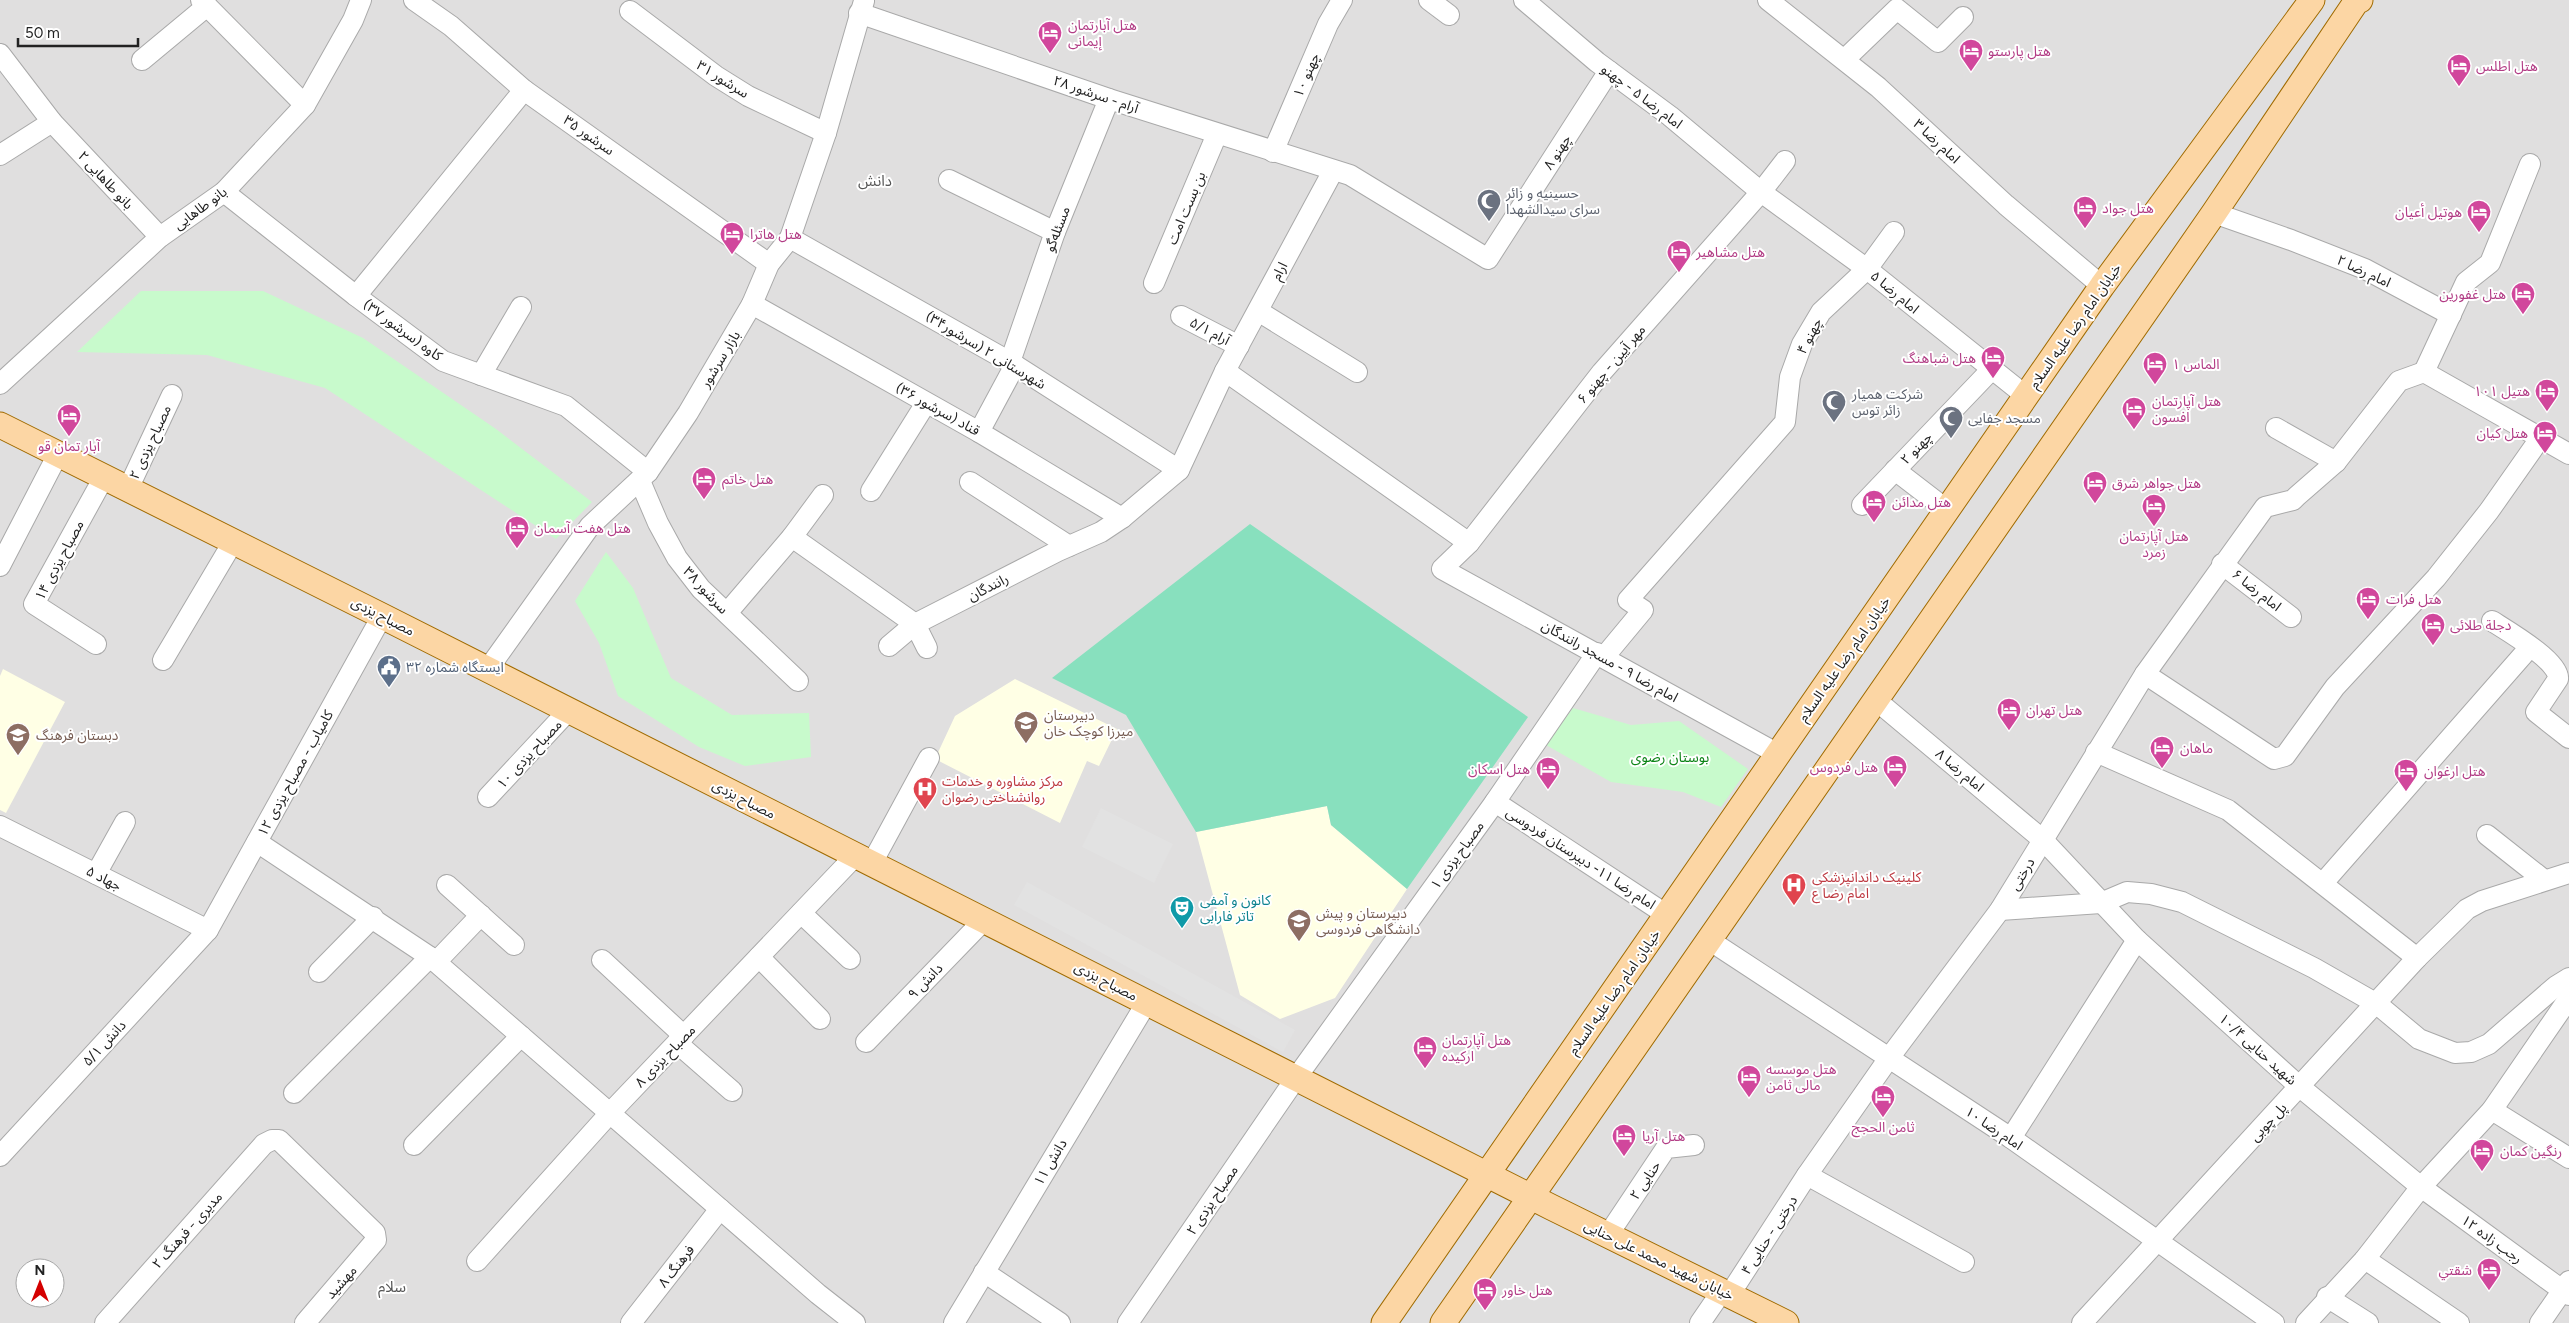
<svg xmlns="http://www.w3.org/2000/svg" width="2569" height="1323" font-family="Figtree,'Noto Sans Arabic',sans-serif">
	<rect width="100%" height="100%" fill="#f2efe9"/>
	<path fill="#e0dfdf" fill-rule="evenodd" d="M0 0H2569V1323H0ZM25 1268H55V1298H25Z"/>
	<g fill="#ffffe5">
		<polygon points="3,669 65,702 6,813 0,810 0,676"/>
		<polygon points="1015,679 1117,729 1099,766 1087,761 1060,823 935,759 955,716"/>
		<polygon points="1327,806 1331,825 1407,889 1335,998 1280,1019 1240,995 1196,832"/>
	</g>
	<g fill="#c8facc">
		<polygon points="141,291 263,291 363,338 496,429 592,502 556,539 325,388 207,355 77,352"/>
		<polygon points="606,552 633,588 671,678 732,715 809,713 811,757 745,766 699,747 618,696 599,643 575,601"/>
		<polygon points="1573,708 1631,725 1679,721 1748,769 1721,807 1683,792 1611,782 1546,745"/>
	</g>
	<polygon fill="#88e0be" points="1250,524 1528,717 1407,889 1331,825 1327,806 1196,832 1126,715 1052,678"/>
	<g fill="#e2e2e2">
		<polygon points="1101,808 1173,844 1154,883 1082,847"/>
		<polygon points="1027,882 1295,1030 1283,1052 1014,905"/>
	</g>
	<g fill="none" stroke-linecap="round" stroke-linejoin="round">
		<defs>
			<g id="minor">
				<polyline points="201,0 305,105"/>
				<polyline points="414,0 451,26 524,90 769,264"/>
				<polyline points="1429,0 1449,15"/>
				<polyline points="1524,0 1597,62 1670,116 1761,192 1867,269 2026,396"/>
				<polyline points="1768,0 1878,87 2006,205 2102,286"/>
				<polyline points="630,11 716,76 748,96 826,133"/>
				<polyline points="859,13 1109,99 1350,175 1488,259 1609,71"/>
				<polyline points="0,54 52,122 160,237"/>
				<polyline points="1845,59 1897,9 1938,42 1963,17"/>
				<polyline points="142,60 207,6"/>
				<polyline points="1273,152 1328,24 1342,0"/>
				<polyline points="0,155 52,122"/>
				<polyline points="949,180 1055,232"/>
				<polyline points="224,192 356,296 443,361 566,406 648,472"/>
				<polyline points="2214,213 2291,240 2365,269 2451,315"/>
				<polyline points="790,238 1010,362 1179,470"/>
				<polyline points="1154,283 1217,134"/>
				<polyline points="356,296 524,90"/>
				<polyline points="752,304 979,432 1122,518"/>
				<polyline points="1258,311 1357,372"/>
				<polyline points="1181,316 1239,346"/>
				<polyline points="1010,362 1055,232 1109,99"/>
				<polyline points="1225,371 1469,543"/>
				<polyline points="2424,372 2466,282 2490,263 2530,164"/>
				<polyline points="481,375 521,307"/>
				<polyline points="0,384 160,237 224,192 305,105 353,20 361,0"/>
				<polyline points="2276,428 2336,462"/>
				<polyline points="979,432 1015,365"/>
				<polyline points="1895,470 1947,510"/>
				<polyline points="640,481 658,523 677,558 701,589 798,681"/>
				<polyline points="970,482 1069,546"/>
				<polyline points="128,489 172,395"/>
				<polyline points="871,491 926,403"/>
				<polyline points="1862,505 1992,369"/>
				<polyline points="792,537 915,624 927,648"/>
				<polyline points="2222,564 2291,617"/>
				<polyline points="0,566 58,454"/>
				<polyline points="727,613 792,537 823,495"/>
				<path d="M2492 621C2506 630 2561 662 2558 679L2536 712 2569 738"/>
				<polyline points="96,644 34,604 104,477"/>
				<polyline points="889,646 915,624 1058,551 1101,532 1122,518 1179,470 1225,371 1333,171"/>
				<polyline points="1604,657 1643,610 1628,600 1785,422 1790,377 1802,344 1821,312 1867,269 1894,232"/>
				<polyline points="163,660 233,542"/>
				<polyline points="488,669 590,526 648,472 688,413 752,304 769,264 790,238 826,133 864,1"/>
				<polyline points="2145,674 2274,759 2285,756 2335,687 2436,578 2489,511 2541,437"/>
				<polyline points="1877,701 2043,840 2137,940 2300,1087 2421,1187 2569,1295"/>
				<polyline points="2096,752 2228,810 2417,958"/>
				<polyline points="1778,754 1442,569 1469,543 1602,372 1761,192 1785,161"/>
				<polyline points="488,797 569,710"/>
				<polyline points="1495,802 1667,915"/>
				<polyline points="0,826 208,930"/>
				<polyline points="2487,835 2544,880"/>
				<polyline points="257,842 430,957 818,1294 855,1323"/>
				<polyline points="872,863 929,758"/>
				<polyline points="96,874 125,822"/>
				<polyline points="2323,883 2530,647"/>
				<polyline points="447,885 514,945"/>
				<polyline points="2000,910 2101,903 2127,892 2151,894 2182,902 2314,968 2377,1004 2419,1039 2455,1053 2471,1052 2489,1044 2556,986 2569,978"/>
				<polyline points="801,913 850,959"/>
				<polyline points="1709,940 2011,1138 2274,1323"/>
				<polyline points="759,957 820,1019"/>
				<polyline points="602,960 684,1036"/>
				<polyline points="436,962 481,915"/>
				<polyline points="319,972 373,917"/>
				<polyline points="866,1042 984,920"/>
				<polyline points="677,1043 732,1091"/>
				<polyline points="294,1093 430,957"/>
				<polyline points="2492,1110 2569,1158"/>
				<polyline points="2011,1138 2137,940"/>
				<polyline points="414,1145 521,1036"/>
				<polyline points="0,1156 208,930 382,616"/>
				<polyline points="1807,1175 1964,1262"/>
				<polyline points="1608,1235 1666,1148 1694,1145"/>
				<polyline points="2365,1259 2459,1323"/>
				<polyline points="477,1261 610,1113 856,855"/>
				<polyline points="984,1272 1060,1323"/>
				<polyline points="1730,1294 1807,1175 1889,1058 2000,910 2145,674 2265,507 2293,500 2297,496 2336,462 2399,381 2424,372 2569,454"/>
				<polyline points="2327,1297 2368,1323"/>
				<polyline points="105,1323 264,1144 272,1140 279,1140 375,1233 376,1240 305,1323"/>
				<polyline points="631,1323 720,1209"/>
				<polyline points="954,1323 1147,1002"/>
				<polyline points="1128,1323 1296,1078 1495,802 1597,653"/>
				<polyline points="1700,1323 1722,1291"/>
				<polyline points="2082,1323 2417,958 2467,909 2482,901 2569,873"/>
				<polyline points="2306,1323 2365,1259 2421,1187 2492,1110 2569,998"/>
				<polyline points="2540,1323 2569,1281"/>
			</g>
			<g id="major">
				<polyline points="0,425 382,616 1551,1207 1786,1323"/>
				<polyline points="1384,1323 2102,286 2312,0"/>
				<polyline points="1443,1323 2214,213 2356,2 2360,0"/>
			</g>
		</defs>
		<use href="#minor" stroke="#a9a9a9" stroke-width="22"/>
		<use href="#major" stroke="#a06b00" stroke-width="27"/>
		<use href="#minor" stroke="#fff" stroke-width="20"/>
		<use href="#major" stroke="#fcd6a4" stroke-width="25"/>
	</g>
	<defs>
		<symbol id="hotel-pin" viewBox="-11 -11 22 30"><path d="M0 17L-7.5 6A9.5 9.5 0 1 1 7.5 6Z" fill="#d1479c" stroke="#fff"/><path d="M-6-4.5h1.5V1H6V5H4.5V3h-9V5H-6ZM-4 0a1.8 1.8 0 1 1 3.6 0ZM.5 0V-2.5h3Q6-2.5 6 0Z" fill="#fff"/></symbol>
		<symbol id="mosque-pin" viewBox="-11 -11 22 30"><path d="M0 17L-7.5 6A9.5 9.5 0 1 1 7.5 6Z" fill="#6b7280" stroke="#fff"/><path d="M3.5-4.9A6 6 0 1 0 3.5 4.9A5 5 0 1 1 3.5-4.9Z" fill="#fff"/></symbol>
		<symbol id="civic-pin" viewBox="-11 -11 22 30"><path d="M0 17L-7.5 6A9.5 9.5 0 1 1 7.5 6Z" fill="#5c6f8a" stroke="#fff"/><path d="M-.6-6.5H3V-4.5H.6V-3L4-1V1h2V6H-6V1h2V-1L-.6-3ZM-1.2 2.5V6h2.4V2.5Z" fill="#fff"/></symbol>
		<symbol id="school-pin" viewBox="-11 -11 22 30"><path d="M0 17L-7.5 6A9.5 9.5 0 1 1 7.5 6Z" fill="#8d6e63" stroke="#fff"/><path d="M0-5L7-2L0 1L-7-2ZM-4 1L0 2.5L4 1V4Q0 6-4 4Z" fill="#fff"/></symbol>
		<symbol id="hospital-pin" viewBox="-11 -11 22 30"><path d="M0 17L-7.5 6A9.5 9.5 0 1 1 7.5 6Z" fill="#e0444e" stroke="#fff"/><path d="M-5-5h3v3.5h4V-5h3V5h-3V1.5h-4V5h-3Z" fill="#fff"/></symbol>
		<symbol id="theatre-pin" viewBox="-11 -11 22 30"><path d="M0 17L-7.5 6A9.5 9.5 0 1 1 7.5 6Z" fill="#0f9aa8" stroke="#fff"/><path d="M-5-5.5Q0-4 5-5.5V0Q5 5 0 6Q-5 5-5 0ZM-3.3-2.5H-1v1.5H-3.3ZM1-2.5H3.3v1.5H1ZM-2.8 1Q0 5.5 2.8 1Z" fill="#fff"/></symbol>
	</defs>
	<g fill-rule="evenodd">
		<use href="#hotel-pin" x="1036" y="19" width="28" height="38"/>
		<use href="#hotel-pin" x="1957" y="37" width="28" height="38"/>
		<use href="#hotel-pin" x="2445" y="52" width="28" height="38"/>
		<use href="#mosque-pin" x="1475" y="187" width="28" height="38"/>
		<use href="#hotel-pin" x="2071" y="194" width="28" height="38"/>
		<use href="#hotel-pin" x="2465" y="198" width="28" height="38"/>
		<use href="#hotel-pin" x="718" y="220" width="28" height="38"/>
		<use href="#hotel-pin" x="1665" y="238" width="28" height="38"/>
		<use href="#hotel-pin" x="2509" y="280" width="28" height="38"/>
		<use href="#hotel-pin" x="1979" y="344" width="28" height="38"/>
		<use href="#hotel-pin" x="2141" y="350" width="28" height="38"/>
		<use href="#hotel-pin" x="2533" y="377" width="28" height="38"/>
		<use href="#mosque-pin" x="1820" y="388" width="28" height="38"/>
		<use href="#hotel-pin" x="2120" y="395" width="28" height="38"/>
		<use href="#hotel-pin" x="55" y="402" width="28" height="38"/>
		<use href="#mosque-pin" x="1937" y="404" width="28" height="38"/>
		<use href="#hotel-pin" x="2531" y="419" width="28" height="38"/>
		<use href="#hotel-pin" x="690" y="465" width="28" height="38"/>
		<use href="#hotel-pin" x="2081" y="469" width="28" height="38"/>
		<use href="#hotel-pin" x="1860" y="488" width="28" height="38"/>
		<use href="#hotel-pin" x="2140" y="492" width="28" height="38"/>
		<use href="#hotel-pin" x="503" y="514" width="28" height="38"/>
		<use href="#hotel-pin" x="2354" y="585" width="28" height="38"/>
		<use href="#hotel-pin" x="2419" y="611" width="28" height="38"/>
		<use href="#civic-pin" x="375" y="653" width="28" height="38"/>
		<use href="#hotel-pin" x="1995" y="696" width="28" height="38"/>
		<use href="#school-pin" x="1012" y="709" width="28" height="38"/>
		<use href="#school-pin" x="4" y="721" width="28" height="38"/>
		<use href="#hotel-pin" x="2148" y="734" width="28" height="38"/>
		<use href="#hotel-pin" x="1881" y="753" width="28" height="38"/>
		<use href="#hotel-pin" x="1534" y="755" width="28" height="38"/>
		<use href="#hotel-pin" x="2392" y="757" width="28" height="38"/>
		<use href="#hospital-pin" x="911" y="775" width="28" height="38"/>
		<use href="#hospital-pin" x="1780" y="871" width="28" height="38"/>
		<use href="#theatre-pin" x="1168" y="894" width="28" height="38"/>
		<use href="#school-pin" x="1285" y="907" width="28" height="38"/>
		<use href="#hotel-pin" x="1411" y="1034" width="28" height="38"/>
		<use href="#hotel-pin" x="1735" y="1063" width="28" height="38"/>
		<use href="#hotel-pin" x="1869" y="1083" width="28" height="38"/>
		<use href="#hotel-pin" x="1610" y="1122" width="28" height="38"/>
		<use href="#hotel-pin" x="2468" y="1137" width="28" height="38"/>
		<use href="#hotel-pin" x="2475" y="1256" width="28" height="38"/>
		<use href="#hotel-pin" x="1471" y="1276" width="28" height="38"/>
	</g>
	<g text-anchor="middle" stroke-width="4" stroke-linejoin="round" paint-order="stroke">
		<g font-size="14" fill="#b23c85" stroke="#fff" text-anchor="start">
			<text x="1068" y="30">هتل آبارتمان<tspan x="1068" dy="16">إیمانی</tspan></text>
			<text x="1988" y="56">هتل پارستو</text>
			<text x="2476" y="71">هتل اطلس</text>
			<text x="2102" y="213">هتل جواد</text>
			<text x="2462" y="217" text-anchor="end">هوتیل أعیان</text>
			<text x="750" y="239">هتل هاترا</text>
			<text x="1696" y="257">هتل مشاهیر</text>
			<text x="2506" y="299" text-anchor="end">هتل غفورین</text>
			<text x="1976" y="363" text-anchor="end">هتل شباهنگ</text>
			<text x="2172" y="369">الماس ۱</text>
			<text x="2530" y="396" text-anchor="end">هتیل ۱۰۱</text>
			<text x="2152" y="406">هتل آپارتمان<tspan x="2152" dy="16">افسون</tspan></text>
			<text x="2528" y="438" text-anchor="end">هتل کیان</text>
			<text x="69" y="451" text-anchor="middle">آبار تمان قو</text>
			<text x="722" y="484">هتل خاتم</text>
			<text x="2112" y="488">هتل جواهر شرق</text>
			<text x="1892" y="507">هتل مدائن</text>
			<text x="534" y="533">هتل هفت آسمان</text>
			<text x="2154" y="541" text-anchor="middle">هتل آپارتمان<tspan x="2154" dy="16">زمرد</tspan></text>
			<text x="2386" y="604">هتل فرات</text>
			<text x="2450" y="630">دجلة طلائی</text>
			<text x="2026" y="715">هتل تهران</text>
			<text x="2180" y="753">ماهان</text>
			<text x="1878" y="772" text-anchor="end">هتل فردوس</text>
			<text x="1530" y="774" text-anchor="end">هتل اسکان</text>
			<text x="2424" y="776">هتل ارغوان</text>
			<text x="1442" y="1045">هتل آپارتمان<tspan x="1442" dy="16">ارکیده</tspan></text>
			<text x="1766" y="1074">هتل موسسه<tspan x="1766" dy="16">مالی ثامن</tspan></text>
			<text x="1883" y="1132" text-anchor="middle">ثامن الحجج</text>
			<text x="1642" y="1141">هتل آریا</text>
			<text x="2500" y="1156">رنگین کمان</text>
			<text x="2472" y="1275" text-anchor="end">شقتي</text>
			<text x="1502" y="1295">هتل خاور</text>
		</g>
		<g font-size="14" fill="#222" stroke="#fff">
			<text transform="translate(1306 75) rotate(-67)" y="5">چهنو ۱۰</text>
			<text transform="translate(723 79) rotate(32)" y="5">سرشور ۳۱</text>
			<text transform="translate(1096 94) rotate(19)" y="5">آرام - سرشور ۲۸</text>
			<text transform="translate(1642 96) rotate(37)" y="5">امام رضا ۵ - چهنو</text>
			<text transform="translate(589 135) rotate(35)" y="5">سرشور ۳۵</text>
			<text transform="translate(1937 141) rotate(43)" y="5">امام رضا ۳</text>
			<text transform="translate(1557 152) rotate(-57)" y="5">چهنو ۸</text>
			<text transform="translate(106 180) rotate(47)" y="5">بانو طاهایی ۲</text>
			<text transform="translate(200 208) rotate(-36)" y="5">بانو طاهایی</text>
			<text transform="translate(1186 208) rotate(-67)" y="5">بن بست امت</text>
			<text transform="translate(1057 229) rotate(-69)" y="5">مسئله‌گو</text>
			<text transform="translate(1279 271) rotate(-62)" y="5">ارام</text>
			<text transform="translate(2364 271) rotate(25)" y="5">امام رضا ۲</text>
			<text transform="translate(1895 292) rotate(40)" y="5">امام رضا ۵</text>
			<text transform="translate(2075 326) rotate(-55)" y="5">خیابان امام رضا علیه السلام</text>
			<text transform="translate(403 330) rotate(36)" y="5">کاوه (سرشور ۳۷)</text>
			<text transform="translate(1210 331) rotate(28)" y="5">آرام ۵/۱</text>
			<text transform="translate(1809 336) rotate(-63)" y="5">چهنو ۴</text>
			<text transform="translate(986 350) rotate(31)" y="5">شهرستانی ۲ (سرشور۳۴)</text>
			<text transform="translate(720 359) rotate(-59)" y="5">بازار سرشور</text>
			<text transform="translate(1611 364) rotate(-50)" y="5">مهر آیین - چهنو ۶</text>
			<text transform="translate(938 409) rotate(29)" y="5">قناد (سرشور ۳۶)</text>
			<text transform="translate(150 442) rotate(-65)" y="5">مصباح یزدی ۲</text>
			<text transform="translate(1916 448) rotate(-46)" y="5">چهنو ۲</text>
			<text transform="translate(59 560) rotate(-62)" y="5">مصباح یزدی ۱۴</text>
			<text transform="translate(988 587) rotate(-27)" y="5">رانندگان</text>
			<text transform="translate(706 590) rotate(47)" y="5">سرشور ۳۸</text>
			<text transform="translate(2257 590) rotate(38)" y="5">امام رضا ۶</text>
			<text transform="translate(383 616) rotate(27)" y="5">مصباح یزدی</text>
			<text transform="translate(1844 659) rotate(-55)" y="5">خیابان امام رضا علیه السلام</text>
			<text transform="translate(1610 661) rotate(29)" y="5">امام رضا ۹ - مسجد رانندگان</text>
			<text transform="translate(529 754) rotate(-47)" y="5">مصباح یزدی ۱۰</text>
			<text transform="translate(1960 770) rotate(40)" y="5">امام رضا ۸</text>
			<text transform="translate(295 773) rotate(-61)" y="5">کامیاب - مصباح یزدی ۱۲</text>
			<text transform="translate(744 799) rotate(27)" y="5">مصباح یزدی</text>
			<text transform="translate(1457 855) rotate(-54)" y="5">مصباح یزدی ۱</text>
			<text transform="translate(1581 858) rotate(33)" y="5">امام رضا ۱۱- دبیرستان فردوسی</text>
			<text transform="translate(2022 874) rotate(-59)" y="5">درختی</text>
			<text transform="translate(104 878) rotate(27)" y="5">جهاد ۵</text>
			<text transform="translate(925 981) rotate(-46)" y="5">دانش ۹</text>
			<text transform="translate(1106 981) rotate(27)" y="5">مصباح یزدی</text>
			<text transform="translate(1614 992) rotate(-55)" y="5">خیابان امام رضا علیه السلام</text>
			<text transform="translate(104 1043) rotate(-47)" y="5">دانش ۵/۱</text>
			<text transform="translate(2258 1049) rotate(42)" y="5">شهید حنایی ۱۰/۴</text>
			<text transform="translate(665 1056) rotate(-46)" y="5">مصباح یزدی ۸</text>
			<text transform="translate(2268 1122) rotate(-47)" y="5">پل چوبی</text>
			<text transform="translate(1994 1128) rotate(34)" y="5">امام رضا ۱۰</text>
			<text transform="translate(1050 1162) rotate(-59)" y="5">دانش ۱۱</text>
			<text transform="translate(1645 1180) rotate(-56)" y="5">حنایی ۲</text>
			<text transform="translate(1212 1200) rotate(-56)" y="5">مصباح یزدی ۲</text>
			<text transform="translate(187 1230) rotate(-48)" y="5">مدیری - فرهنگ ۲</text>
			<text transform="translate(1769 1235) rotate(-57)" y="5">درختی - حنایی ۴</text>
			<text transform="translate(2492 1239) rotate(36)" y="5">رجب زاده ۱۲</text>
			<text transform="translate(1659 1260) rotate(26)" y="5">خیابان شهید محمد علی حنایی</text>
			<text transform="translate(676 1266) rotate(-52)" y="5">فرهنگ ۸</text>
			<text transform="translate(341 1282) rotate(-48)" y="5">مهشید</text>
		</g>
		<g font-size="14" fill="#5b616d" stroke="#fff" text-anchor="start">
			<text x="1506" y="198">حسینیه و زائر<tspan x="1506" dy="16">سرای سیدالشهدا</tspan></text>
			<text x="1852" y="399">شرکت همیار<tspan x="1852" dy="16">زائر توس</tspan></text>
			<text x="1968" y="423">مسجد جفایی</text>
		</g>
		<g font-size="14" fill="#4e5e75" stroke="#fff" text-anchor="start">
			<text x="406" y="672">ایستگاه شماره ۳۲</text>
		</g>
		<g font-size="14" fill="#785e54" stroke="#fff" text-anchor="start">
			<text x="1044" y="720">دبیرستان<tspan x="1044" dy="16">میرزا کوچک خان</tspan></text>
			<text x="36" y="740">دبستان فرهنگ</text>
			<text x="1316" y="918">دبیرستان و پیش<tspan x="1316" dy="16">دانشگاهی فردوسی</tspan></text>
		</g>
		<g font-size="14" fill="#0c8416" stroke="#fff">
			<text x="1670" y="762">بوستان رضوی</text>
		</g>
		<g font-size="14" fill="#be3a42" stroke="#fff" text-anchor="start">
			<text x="942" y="786">مرکز مشاوره و خدمات<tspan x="942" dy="16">روانشناختی رضوان</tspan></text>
			<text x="1812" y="882">کلینیک داندانپزشکى<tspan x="1812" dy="16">امام رضا ع</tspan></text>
		</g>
		<g font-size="14" fill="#0d838f" stroke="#fff" text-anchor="start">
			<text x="1200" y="905">کانون و آمفی<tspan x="1200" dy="16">تاتر فارابی</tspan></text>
		</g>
		<g font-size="15" fill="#555" stroke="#fff">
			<text x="875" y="186">دانش</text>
			<text x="392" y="1292">سلام</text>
		</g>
	</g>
	<g transform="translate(40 1283)"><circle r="24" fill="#ffffff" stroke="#a7a7a7"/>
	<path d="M0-4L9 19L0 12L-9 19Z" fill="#d40000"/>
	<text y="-8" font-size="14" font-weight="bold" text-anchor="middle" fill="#222222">N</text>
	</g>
	<path d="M18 38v8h120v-8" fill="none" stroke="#222222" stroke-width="2.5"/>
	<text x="25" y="38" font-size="15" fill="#222222" stroke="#ffffff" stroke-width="4" paint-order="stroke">50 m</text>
</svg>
